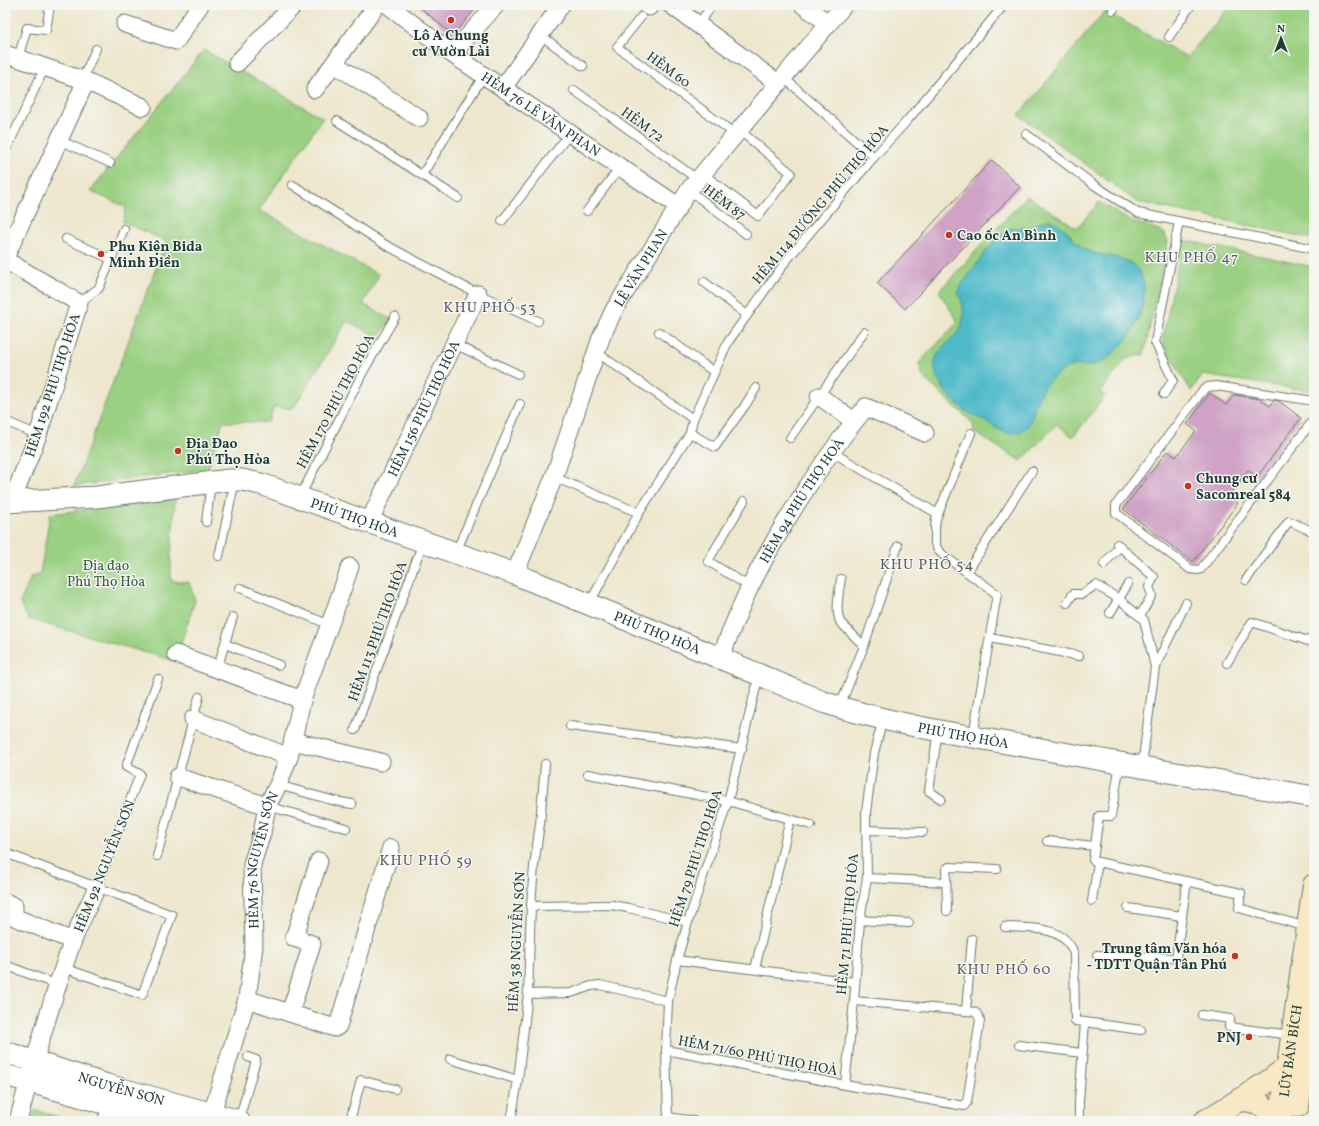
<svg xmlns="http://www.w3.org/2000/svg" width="1319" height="1126" font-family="Vollkorn,serif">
	<rect width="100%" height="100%" fill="#f6f6f2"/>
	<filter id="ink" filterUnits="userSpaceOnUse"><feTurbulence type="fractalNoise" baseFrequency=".025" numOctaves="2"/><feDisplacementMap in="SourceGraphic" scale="8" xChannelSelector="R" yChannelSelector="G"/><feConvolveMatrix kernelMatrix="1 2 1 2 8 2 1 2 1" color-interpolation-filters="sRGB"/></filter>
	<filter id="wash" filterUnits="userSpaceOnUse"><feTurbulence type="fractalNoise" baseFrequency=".012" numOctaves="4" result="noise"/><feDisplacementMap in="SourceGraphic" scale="16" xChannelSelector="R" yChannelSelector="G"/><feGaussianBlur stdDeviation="0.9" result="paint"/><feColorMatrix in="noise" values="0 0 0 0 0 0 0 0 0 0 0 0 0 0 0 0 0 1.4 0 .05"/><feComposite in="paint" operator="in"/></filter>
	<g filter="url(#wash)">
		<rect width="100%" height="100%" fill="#eee7cd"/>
		<g fill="#9ad081" stroke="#5c865a">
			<polygon points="1231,5 1314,5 1314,239 1137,202 1019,115 1105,11 1187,57"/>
			<polygon points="204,50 323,118 259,210 379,275 363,304 390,319 379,337 347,321 293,409 274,407 268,422 223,422 208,469 74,486 166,241 123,222 126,207 90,191"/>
			<polygon points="1027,196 1077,228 1099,202 1132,222 1160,230 1164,233 1168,241 1144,354 1126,359 1100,392 1105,396 1073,437 1057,424 1021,461 974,432 973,423 923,377 919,363 958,322 939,291"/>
			<polygon points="1183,240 1314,267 1314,367 1309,391 1203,375 1191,391 1162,342"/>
			<polygon points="175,499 171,558 171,581 189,582 195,601 175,661 28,619 20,603 31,577 40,574 50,514"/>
			<polygon points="35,1110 72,1121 32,1121"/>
		</g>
		<path fill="#4db9c9" stroke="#367b7e" d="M1049 220C1069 225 1072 245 1091 252 1104 257 1119 255 1132 264 1150 276 1145 304 1137 322 1130 337 1116 354 1101 362 1092 368 1082 364 1072 366 1066 368 1059 373 1054 377 1044 384 1038 396 1035 407 1032 417 1032 424 1023 430 1008 439 997 428 985 421 979 417 972 415 966 411 951 400 926 374 938 354 944 344 957 337 961 326 964 319 964 308 962 302 960 296 957 294 959 288L990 246 1010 228H1029L1040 222Z"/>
		<g id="blocks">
			<g fill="#cfa2c6">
				<polygon points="417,5 479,5 453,35"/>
				<polygon points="992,160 1020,187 905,309 877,283"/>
				<polygon points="1210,393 1226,405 1234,395 1260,399 1270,406 1274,400 1279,401 1301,418 1257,477 1248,470 1228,496 1238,503 1193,562 1123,509 1167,451 1176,457 1196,431 1187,424"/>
			</g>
		</g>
	</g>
	<g filter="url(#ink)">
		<use href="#blocks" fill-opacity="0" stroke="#67786a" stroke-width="1"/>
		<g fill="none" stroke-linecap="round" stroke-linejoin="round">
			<defs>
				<g id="service">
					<polyline points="1113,10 1116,5"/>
					<polyline points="641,17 617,47 735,134"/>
					<polyline points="698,24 713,5"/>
					<polyline points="540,35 583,66"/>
					<polyline points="1169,37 1191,5"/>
					<polyline points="18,58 27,28 46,30 50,5"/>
					<polyline points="783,77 874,157"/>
					<polyline points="82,80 96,49"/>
					<polyline points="574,90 697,179"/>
					<polyline points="337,121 458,198"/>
					<polyline points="1026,134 1094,185 1138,213 1314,249"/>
					<polyline points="59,140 110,163"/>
					<polyline points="8,146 45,67"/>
					<polyline points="702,173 758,216 791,173 739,130"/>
					<polyline points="422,175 484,75"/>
					<polyline points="293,185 384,244 478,294 538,321"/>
					<polyline points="689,190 746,234"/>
					<polyline points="587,211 620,167"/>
					<polyline points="502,221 570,133"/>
					<polyline points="66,239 111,259"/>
					<polyline points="704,282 747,315"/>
					<polyline points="79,303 99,288 124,229"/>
					<polyline points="659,332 714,372"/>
					<polyline points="454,344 518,374"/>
					<polyline points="596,352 693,419"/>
					<polyline points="1164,394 1173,380 1155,342 1179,222"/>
					<polyline points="1314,401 1216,386 1208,387 1203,390 1116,505 1116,513 1190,569 1198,570 1201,569 1314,419"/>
					<polyline points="5,421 38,435"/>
					<polyline points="690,433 715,447 744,407 756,388"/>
					<polyline points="971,433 936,519 935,528 935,543 938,550 943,555 997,594 973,736"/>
					<polyline points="790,438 864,332"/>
					<polyline points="830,451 938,514"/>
					<polyline points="554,477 639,513"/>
					<polyline points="300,497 363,372 395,317"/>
					<polyline points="744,501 708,561 750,587"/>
					<polyline points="206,522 211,483"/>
					<polyline points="1117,544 1154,577 1149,587 1152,595 1140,616"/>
					<polyline points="456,552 520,404"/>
					<polyline points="219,556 235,480"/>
					<polyline points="1104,564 1120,546"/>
					<polyline points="967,572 1032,471"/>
					<polyline points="1246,580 1289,521 1314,532"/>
					<polyline points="240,588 330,625"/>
					<polyline points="1067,603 1073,594 1082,594 1096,585 1119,599 1144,620 1155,667 1142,766"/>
					<polyline points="589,604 639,513 690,433 693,419 728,342 786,261 874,157 906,122 1004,5"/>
					<polyline points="1110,613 1128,584"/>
					<polyline points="990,638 1079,656"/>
					<polyline points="225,644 279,665"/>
					<polyline points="864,646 898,546"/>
					<polyline points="1227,663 1252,622 1314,643"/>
					<polyline points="1155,667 1186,603"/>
					<polyline points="217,669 233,617"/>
					<path d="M840 706 864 646 840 622C835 608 839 593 841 579"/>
					<polyline points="570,726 742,749"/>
					<polyline points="355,730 423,542"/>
					<polyline points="938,731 929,791 941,799"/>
					<polyline points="5,756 6,753"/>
					<polyline points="588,774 728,801 790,819 755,969"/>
					<polyline points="278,785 335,801 352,804"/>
					<polyline points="267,806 346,828"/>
					<polyline points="790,819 811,825"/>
					<polyline points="866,830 923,832"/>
					<polyline points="1047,841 1095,846"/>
					<polyline points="5,853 172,915 142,995 64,968"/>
					<polyline points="157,856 199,697"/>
					<polyline points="1098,862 1093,860 1099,816 1111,816 1120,764"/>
					<polyline points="867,878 946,882"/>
					<polyline points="97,887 140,774 126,767 158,679"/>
					<polyline points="1092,901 1098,862 1241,893 1239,908 1307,927"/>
					<polyline points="531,906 612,905 628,908 688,922"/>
					<polyline points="1128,908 1182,916"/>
					<polyline points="947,911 946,869 949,867 997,869"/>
					<polyline points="860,920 909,923"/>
					<path d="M1005 927C1029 928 1065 925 1074 954L1075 1021 1085 1022"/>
					<polyline points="1097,955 1176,958 1187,881"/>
					<polyline points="677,960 855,982"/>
					<polyline points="5,965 58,985"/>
					<polyline points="528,994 571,993 591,986 600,985 668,1001"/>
					<polyline points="966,1011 972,939"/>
					<polyline points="1202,1015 1230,1019 1229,1027 1291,1035"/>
					<polyline points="1019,1045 1082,1053"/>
					<path d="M666 1050 845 1085 964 1106 967 1102 980 1020C978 1012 974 1011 966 1011L854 1001"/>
					<polyline points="450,1059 518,1080"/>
					<polyline points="845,1085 854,1001 860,920 867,878 866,812 874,753 883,719"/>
					<polyline points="668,1117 694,1121"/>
					<polyline points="239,1120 256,1060 248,1057"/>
					<polyline points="350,1121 361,1080 395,1089"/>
					<polyline points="511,1121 518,1080 528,994 531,906 534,866 540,824 545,764"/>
					<polyline points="668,1121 666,1050 668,1001 677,960 688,922 728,801 759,675"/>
					<polyline points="1079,1121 1079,1101 1085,1022 1141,1030"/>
				</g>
				<g id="minor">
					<path id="s1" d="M388 5 452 54 678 206"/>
					<polyline points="646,5 649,7"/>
					<polyline points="671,5 778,83"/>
					<polyline points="803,5 828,23"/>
					<polyline points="125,24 176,41 200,5"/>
					<polyline points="5,54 86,81 143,107"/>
					<polyline points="452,54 496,5"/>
					<polyline points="237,63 294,5"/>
					<polyline points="334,64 419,118"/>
					<polyline points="503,88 561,5"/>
					<polyline points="315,89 377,5"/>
					<polyline points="5,258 86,81"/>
					<polyline points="5,260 79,303 38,435 12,501"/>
					<polyline points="819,396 854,421"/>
					<path id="s2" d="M369 522 478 294"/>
					<path id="s3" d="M515 574 554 477 601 338 614 310 689 190 844 5"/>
					<polyline points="176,654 302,700"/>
					<path id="s4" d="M720 658C730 634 739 609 751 585 783 521 821 462 866 407L925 433"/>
					<polyline points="193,719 289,757"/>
					<polyline points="293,741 381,762"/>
					<polyline points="178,777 267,806"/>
					<polyline points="5,902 14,906 14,917 73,941"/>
					<polyline points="247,999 335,1028 338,1026 391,848"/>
					<polyline points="290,1013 312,944 294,938 319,861"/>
					<path id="s5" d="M212 1113 247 999 254 946 252 864 262 833 267 806 278 785 289 757 302 700 334 613 350 567"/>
					<path d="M18 1121C34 1061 51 1001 72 943 79 924 89 905 97 887"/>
					<polyline points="106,1121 114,1106"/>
				</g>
				<g id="tertiary">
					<path id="s6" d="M5 502 97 497 229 480H242L261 484 515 574 720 658 823 702C890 724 961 735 1030 747 1125 764 1219 781 1314 797"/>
					<path id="s7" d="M5 1052 107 1085 239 1121"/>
					<polyline points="5,1075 114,1106 178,1121"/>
				</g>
				<g id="secondary">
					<path d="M1239 1100C1255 1100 1268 1105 1275 1121"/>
					<polyline points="1298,1106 1314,995"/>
					<path d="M1205 1121C1242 1098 1284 1075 1314 1042"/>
					<path id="s8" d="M1280 1121 1314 885"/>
				</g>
			</defs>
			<use href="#service" stroke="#67786a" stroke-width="10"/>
			<use href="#minor" stroke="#67786a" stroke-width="19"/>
			<use href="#tertiary" stroke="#67786a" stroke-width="23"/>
			<use href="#secondary" stroke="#67786a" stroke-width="24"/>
			<use href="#service" stroke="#fff" stroke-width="8"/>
			<use href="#minor" stroke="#fff" stroke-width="17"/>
			<use href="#tertiary" stroke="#fff" stroke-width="21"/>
			<use href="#secondary" stroke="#f8e8c3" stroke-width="22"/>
		</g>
	</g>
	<g fill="#c8321e" stroke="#f6f6f2" stroke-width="1.5">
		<circle cx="451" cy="20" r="4"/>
		<circle cx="949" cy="235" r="4"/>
		<circle cx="101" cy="254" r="4"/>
		<circle cx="178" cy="451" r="4"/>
		<circle cx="1188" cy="486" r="4"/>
		<circle cx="1235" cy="956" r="4"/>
		<circle cx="1249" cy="1037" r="4"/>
	</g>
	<g text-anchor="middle" stroke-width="3" stroke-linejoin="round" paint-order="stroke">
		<g font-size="14" font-weight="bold" fill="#1f3d34" stroke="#f6f6f2" text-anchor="start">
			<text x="451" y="40" text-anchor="middle">Lô A Chung<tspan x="451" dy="16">cư Vườn Lài</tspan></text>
			<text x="957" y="240">Cao ốc An Bình</text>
			<text x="109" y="251">Phụ Kiện Bida<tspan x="109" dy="16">Minh Điền</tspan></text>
			<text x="186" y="448">Địa Đạo<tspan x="186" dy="16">Phú Thọ Hòa</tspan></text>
			<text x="1196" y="483">Chung cư<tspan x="1196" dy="16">Sacomreal 584</tspan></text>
			<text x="1227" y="953" text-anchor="end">Trung tâm Văn hóa<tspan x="1227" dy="16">- TDTT Quận Tân Phú</tspan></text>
			<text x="1241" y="1042" text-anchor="end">PNJ</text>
		</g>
		<g font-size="14" fill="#1f3d34" stroke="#f6f6f2">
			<text transform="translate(669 69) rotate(36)" y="5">HẺM 60</text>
			<text dy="5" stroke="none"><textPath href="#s1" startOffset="188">HẺM 76 LÊ VĂN PHAN</textPath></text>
			<text transform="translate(643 124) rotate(36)" y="5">HẺM 72</text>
			<text transform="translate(725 202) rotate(37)" y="5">HẺM 87</text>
			<text transform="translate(820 204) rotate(-50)" y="5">HẺM 114 ĐƯỜNG PHÚ THỌ HÒA</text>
			<text dy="5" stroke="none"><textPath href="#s3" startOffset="332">LÊ VĂN PHAN</textPath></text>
			<text transform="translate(52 385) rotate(-72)" y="5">HẺM 192 PHÚ THỌ HÒA</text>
			<text transform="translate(335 401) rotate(-62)" y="5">HẺM 170 PHÚ THỌ HÒA</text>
			<text dy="5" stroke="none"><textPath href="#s2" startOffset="126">HẺM 156 PHÚ THỌ HÒA</textPath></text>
			<text dy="5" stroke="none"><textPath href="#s4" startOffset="178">HẺM 94 PHÚ THỌ HOÀ</textPath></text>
			<text dy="5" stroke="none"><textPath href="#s6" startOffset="357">PHÚ THỌ HÒA</textPath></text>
			<text transform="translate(377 631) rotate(-70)" y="5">HẺM 113 PHÚ THỌ HÒA</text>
			<text dy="5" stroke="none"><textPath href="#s6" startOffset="681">PHÚ THỌ HÒA</textPath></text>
			<text dy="5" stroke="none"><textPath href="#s6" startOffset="1005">PHÚ THỌ HÒA</textPath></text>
			<text transform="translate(695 858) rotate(-72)" y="5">HẺM 79 PHÚ THỌ HÒA</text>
			<text dy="5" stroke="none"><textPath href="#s5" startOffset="260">HẺM 76 NGUYỄN SƠN</textPath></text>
			<text transform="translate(104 866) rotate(-68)" y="5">HẺM 92 NGUYỄN SƠN</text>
			<text transform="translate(847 924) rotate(-85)" y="5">HẺM 71 PHÚ THỌ HÒA</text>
			<text transform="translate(516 942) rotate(-87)" y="5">HẺM 38 NGUYỄN SƠN</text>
			<text dy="5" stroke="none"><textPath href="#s8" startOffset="71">LŨY BÁN BÍCH</textPath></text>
			<text transform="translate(758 1055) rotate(11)" y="5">HẺM 71/60 PHÚ THỌ HOÀ</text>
			<text dy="5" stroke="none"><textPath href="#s7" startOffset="122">NGUYỄN SƠN</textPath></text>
		</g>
		<g font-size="14" fill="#385a43" stroke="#f6f6f2">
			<text x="106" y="570">Địa đạo<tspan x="106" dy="16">Phú Thọ Hòa</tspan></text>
		</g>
		<g font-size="15" letter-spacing="1" fill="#5d6067" stroke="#f6f6f2">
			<text x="1192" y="262">KHU PHỐ 47</text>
			<text x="490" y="312">KHU PHỐ 53</text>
			<text x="927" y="569">KHU PHỐ 54</text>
			<text x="426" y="865">KHU PHỐ 59</text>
			<text x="1004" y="974">KHU PHỐ 60</text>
		</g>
	</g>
	<rect width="1319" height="1126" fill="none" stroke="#f6f6f2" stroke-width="20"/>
	<g transform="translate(1281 38)" stroke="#f6f6f2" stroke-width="3" paint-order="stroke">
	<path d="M0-3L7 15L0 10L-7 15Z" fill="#1f3d34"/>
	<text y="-6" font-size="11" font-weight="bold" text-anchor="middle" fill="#1f3d34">N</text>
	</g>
</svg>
